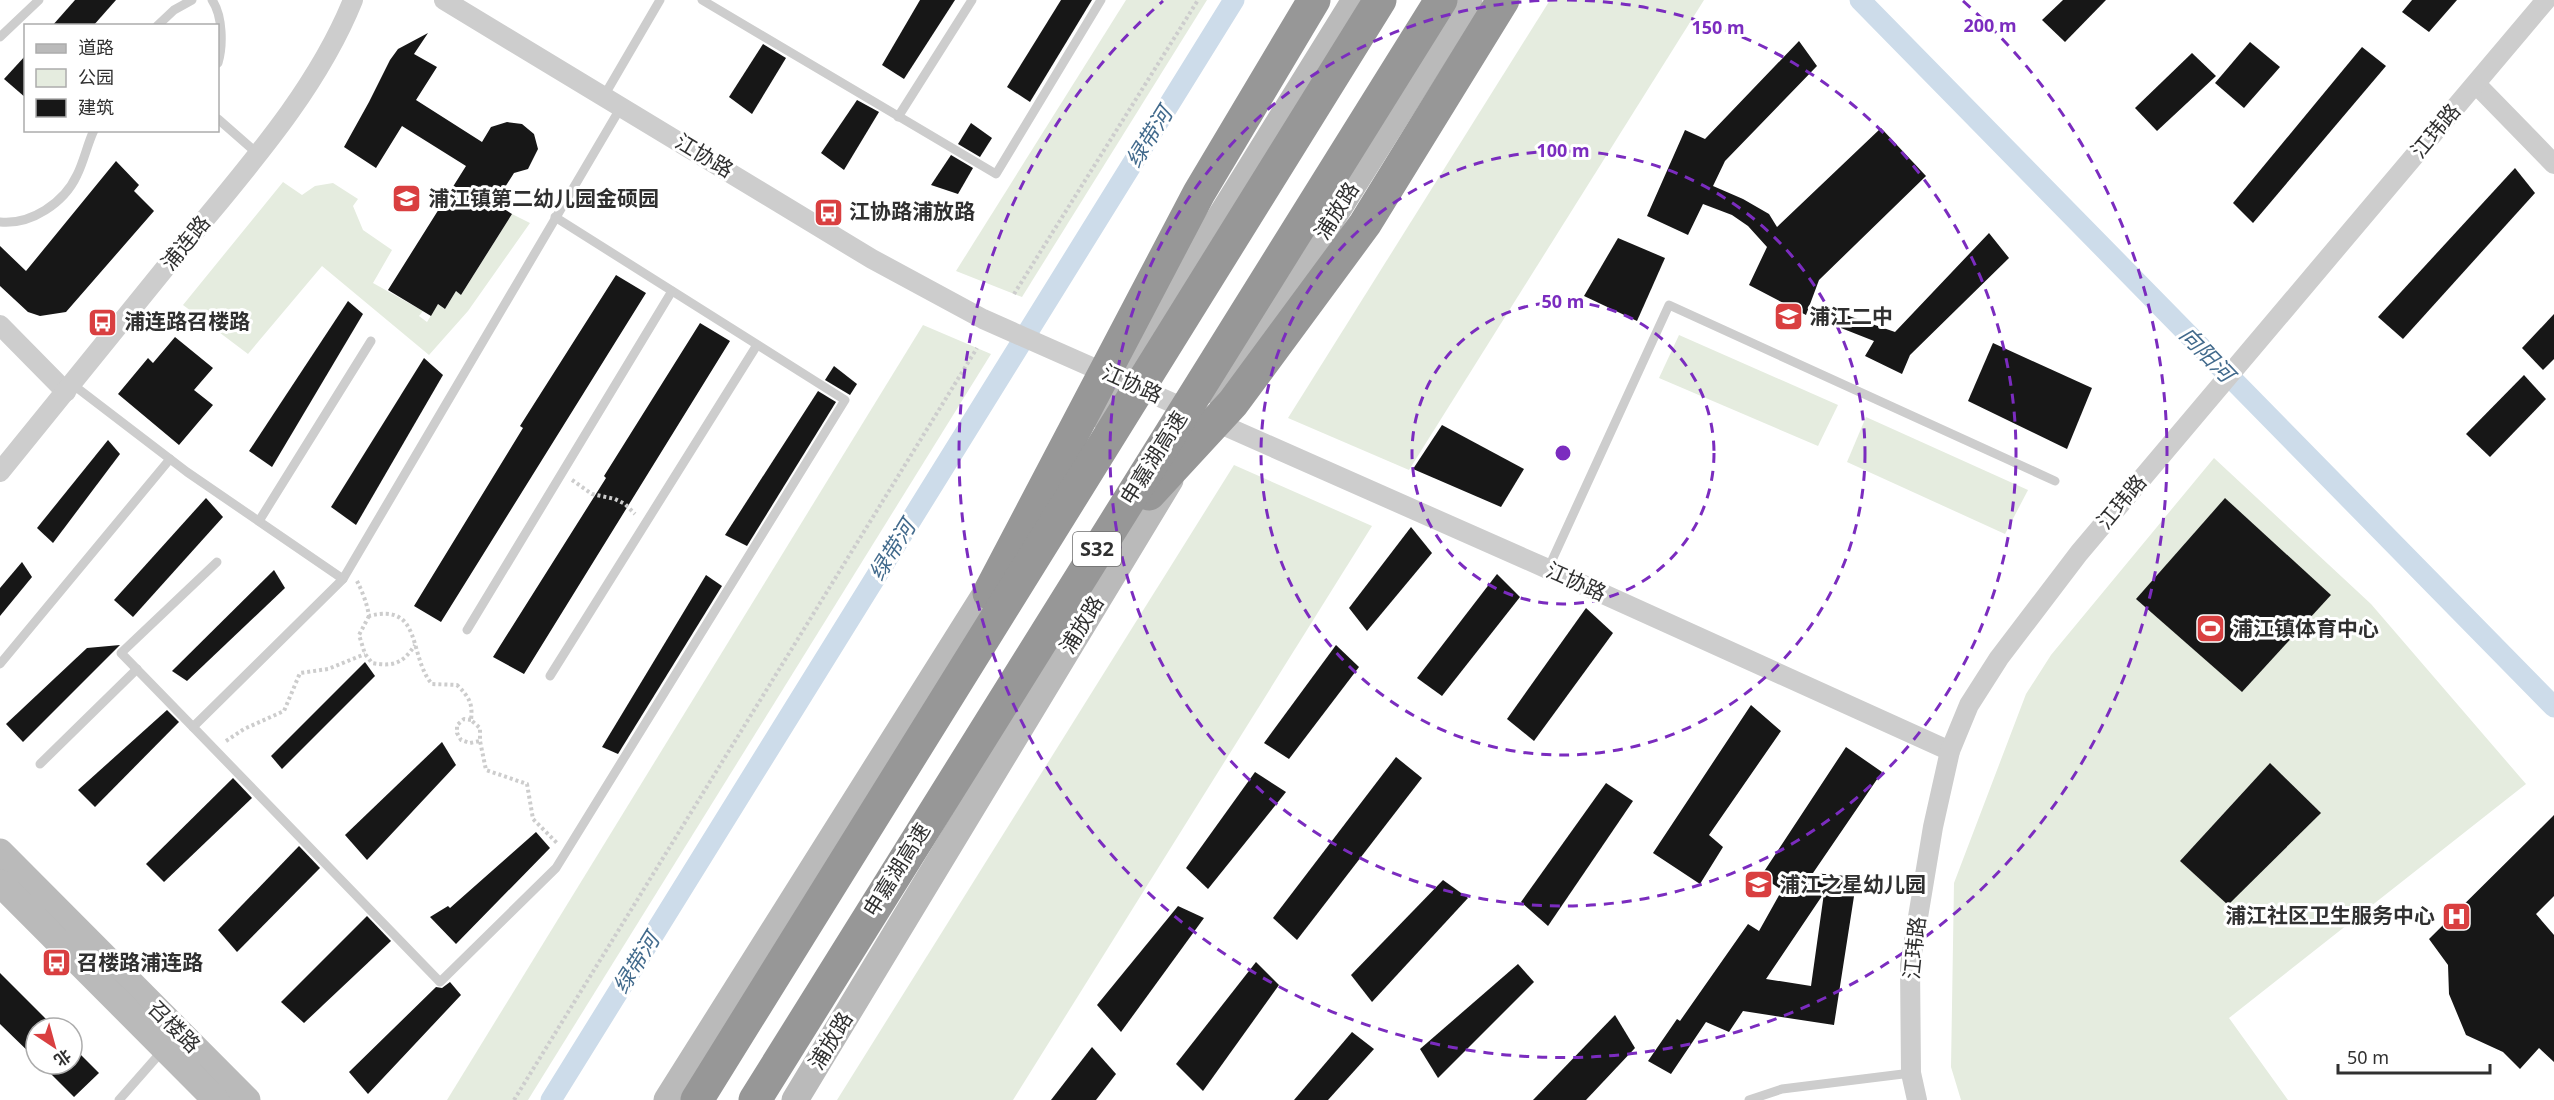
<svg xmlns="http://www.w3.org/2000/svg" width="2554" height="1100" font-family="'Noto Sans','Noto Sans SC',sans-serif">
	<rect width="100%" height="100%" fill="#fff"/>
	<g fill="#e5ecdf">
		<polygon points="1126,0 1207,0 1022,297 956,271"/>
		<polygon points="1550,0 1704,0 1409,470 1288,418"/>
		<polygon points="283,182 302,195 315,186 333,183 358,199 353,206 363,230 392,250 373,283 423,311 419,316 427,322 438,304 445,309 456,291 461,295 512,214 530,223 468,311 429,355 322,266 248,354 183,305"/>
		<polygon points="923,325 991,354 528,1100 447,1100"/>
		<polygon points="1679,335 1838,405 1818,446 1659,378"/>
		<polygon points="1866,417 2028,490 2005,534 1847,462"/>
		<polygon points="2214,458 2371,604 2526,784 2229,1018 2288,1100 1961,1100 1951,1067 1954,883 2026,694 2051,655"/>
		<polygon points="1234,465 1372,526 1013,1100 837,1100"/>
	</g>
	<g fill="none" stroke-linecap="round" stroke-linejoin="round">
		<g stroke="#cddcea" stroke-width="21">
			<polyline points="1860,0 2554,707"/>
			<polyline points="551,1100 1234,0"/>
		</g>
	</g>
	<g fill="#171717" fill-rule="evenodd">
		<polygon points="75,0 116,0 93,26 52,26"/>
		<polygon points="920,0 955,0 904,79 882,65"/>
		<polygon points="1061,0 1092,0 1030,102 1007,87"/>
		<polygon points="2063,0 2106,0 2065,42 2042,20"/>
		<polygon points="2412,0 2457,0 2429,32 2402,12"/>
		<polygon points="428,33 414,54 437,67 416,100 482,142 491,127 507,122 522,124 534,134 538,149 528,169 514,173 495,203 512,214 461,295 456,291 445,309 438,304 431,316 388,290 466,166 402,126 376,168 344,147 369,102 390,60 398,49"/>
		<polygon points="1799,41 1817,66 1725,161 1713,186 1743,199 1769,214 1777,227 1881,128 1926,176 1819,280 1806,315 1749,285 1767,247 1748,226 1732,215 1703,204 1688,235 1647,216 1685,130 1705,139"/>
		<polygon points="2250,42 2280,67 2244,108 2215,83"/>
		<polygon points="763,44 786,58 752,114 729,97"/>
		<polygon points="2362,47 2386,66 2253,223 2233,203"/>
		<polygon points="2192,53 2216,76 2157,131 2135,108"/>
		<polygon points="26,55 26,98 4,79"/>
		<polygon points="857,100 879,112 844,170 821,153"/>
		<polygon points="971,123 992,138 980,157 958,144"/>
		<polygon points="951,155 973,168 958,194 931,185"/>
		<polygon points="116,161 139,185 134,191 154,211 66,312 40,316 28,312 0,286 0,246 26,271"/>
		<polygon points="2515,168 2535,193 2403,339 2378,317"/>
		<polygon points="1989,233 2009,258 1910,355 1902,374 1865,356 1874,341 1841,328 1846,315 1895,332"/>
		<polygon points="1618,238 1665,258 1637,321 1584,296"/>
		<polygon points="616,275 646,293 441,622 414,606 523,428 520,426"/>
		<polygon points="348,301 363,314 272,467 249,451"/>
		<polygon points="2554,314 2554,359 2543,370 2522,348"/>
		<polygon points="700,323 730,341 524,674 493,657 606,478 604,476"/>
		<polygon points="175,337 213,368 194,390 213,405 179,445 118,394 148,358 153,363"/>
		<polygon points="1993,343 2092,388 2067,449 1968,401"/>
		<polygon points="424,358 443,375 356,525 331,507"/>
		<polygon points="834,366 857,384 850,395 825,380"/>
		<polygon points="2524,375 2546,399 2490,457 2466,434"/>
		<polygon points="818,391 836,402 747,546 725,535"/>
		<polygon points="1442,425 1524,469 1501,507 1413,469"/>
		<polygon points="108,440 120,454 53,543 37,528"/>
		<polygon points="206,498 223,517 133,617 114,600"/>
		<polygon points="2225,498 2331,595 2242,692 2136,599"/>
		<polygon points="1411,527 1432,553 1367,631 1349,608"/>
		<polygon points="22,562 32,577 0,616 0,588"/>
		<polygon points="274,570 285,588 187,681 172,671"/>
		<polygon points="1497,574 1520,597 1442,696 1417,678"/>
		<polygon points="706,575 722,586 618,754 602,747"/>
		<polygon points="1586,608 1613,633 1534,741 1507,719"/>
		<polygon points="120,645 23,742 6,724 87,648"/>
		<polygon points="1336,645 1359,667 1289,759 1264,743"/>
		<polygon points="365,662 375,676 282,769 271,756"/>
		<polygon points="1751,705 1781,731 1709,835 1723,847 1700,884 1653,853"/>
		<polygon points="167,710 179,722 95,807 78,790"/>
		<polygon points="442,742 456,765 367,860 345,835"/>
		<path d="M1846 747 1882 772 1813 873 1857 877 1834 1025 1743 1011 1729 1032 1706 1022 1671 1074 1648 1061 1677 1019 1680 1021 1748 924 1759 931 1782 890 1761 876ZM1824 893 1811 986 1766 979Z"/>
		<polygon points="1396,757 1422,778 1297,940 1273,918"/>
		<polygon points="2270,763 2321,813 2228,905 2180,861"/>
		<polygon points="1255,772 1286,792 1208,889 1186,868"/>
		<polygon points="233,778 252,798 164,882 146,864"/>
		<polygon points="1606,783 1633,801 1548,926 1521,902"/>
		<polygon points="2554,815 2554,896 2536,914 2554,935 2554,1062 2539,1048 2520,1069 2503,1052 2466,1035 2449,994 2448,965 2429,939"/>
		<polygon points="536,832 550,848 456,944 430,917 448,906 450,908"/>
		<polygon points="299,846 320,868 237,952 218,930"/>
		<polygon points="1443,880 1468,898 1372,1002 1351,975"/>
		<polygon points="1178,906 1204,918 1121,1032 1097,1005"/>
		<polygon points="367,916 391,941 304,1023 281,1002"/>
		<polygon points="1256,962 1279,985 1203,1091 1176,1064"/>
		<polygon points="1518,964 1534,982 1438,1078 1420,1049"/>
		<polygon points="0,973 55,1028 36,1028 36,1059 0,1024"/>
		<polygon points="450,982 461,995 368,1094 349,1072 436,987 442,988"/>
		<polygon points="1615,1015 1635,1048 1586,1100 1533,1100"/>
		<polygon points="1352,1032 1374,1049 1328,1100 1294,1100"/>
		<polygon points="72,1046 99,1073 74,1097 41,1064 72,1064"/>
		<polygon points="1092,1047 1116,1074 1096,1100 1051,1100"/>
	</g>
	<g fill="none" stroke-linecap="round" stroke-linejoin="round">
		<g stroke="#cdcdcd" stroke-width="4" stroke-dasharray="3 3" stroke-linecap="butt">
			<polyline points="1014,294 1198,0"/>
			<polyline points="572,480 592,494 615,499 625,504 635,514"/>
			<path d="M357 581C362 591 367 603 369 616 423 602 408 656 432 684L457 685C469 697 473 703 471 720L480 728V741L486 770 527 784 533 819 557 843"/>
			<path d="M369 616 359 635 365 654 372 663C394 667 403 663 415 645"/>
			<polyline points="471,720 464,719 457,725 457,733 461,740 470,743 480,741"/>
			<polyline points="226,741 244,729 284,711 300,673 328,669 365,654"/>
			<polyline points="514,1100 977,348"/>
		</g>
		<g stroke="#cdcdcd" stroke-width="9">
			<path d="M212 0C223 16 223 46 218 63"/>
			<polyline points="702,0 996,174 1101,0"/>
			<polyline points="157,26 174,10 192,0"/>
			<polyline points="0,37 39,0"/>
			<polyline points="604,96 660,0"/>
			<polyline points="898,117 972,0"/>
			<polyline points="218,119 258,154"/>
			<path d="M0 222C31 225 64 203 77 175 84 161 87 145 94 130"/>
			<polyline points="72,384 187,472 343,579 621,107"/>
			<polyline points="259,521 371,341"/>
			<polyline points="1548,569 1669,305 2055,481"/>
			<polyline points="343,579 193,727 440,982 556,868 845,400 555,217"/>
			<polyline points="467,630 672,291"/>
			<polyline points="0,664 170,459"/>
			<polyline points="550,676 757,345"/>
			<polyline points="193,727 121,653 217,562"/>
			<polyline points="40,764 137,669"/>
			<polyline points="119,1100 163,1050"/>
			<polyline points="1749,1100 1782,1089 1911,1073"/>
		</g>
		<g stroke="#cdcdcd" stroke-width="20">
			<polyline points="444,0 872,259 983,319 1548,569 1950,751"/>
			<polyline points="2476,84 2554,164"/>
			<polyline points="0,325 66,392"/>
			<path d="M0 472C61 397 122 321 183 246 245 170 316 92 353 0"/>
			<polyline points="1917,1100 1911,1073 1910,965 1933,827 1950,751 1969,705 1999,658 2079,553 2546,0"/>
		</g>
		<g stroke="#bababa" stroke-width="27">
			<polyline points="1221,396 1469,0"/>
			<polyline points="1098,414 1355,0"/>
			<polyline points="0,852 247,1100"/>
			<polyline points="0,883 216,1100"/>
			<polyline points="667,1100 998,574"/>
			<polyline points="795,1100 1170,480"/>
		</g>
		<g stroke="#979797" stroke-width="33">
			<polyline points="1149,494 1233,403 1365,224 1503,0"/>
			<polyline points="989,593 1199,193 1314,0"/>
			<polyline points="697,1100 1380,0"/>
			<polyline points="755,1100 1441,0"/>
		</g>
	</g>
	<g fill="none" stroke="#7b2cbf" stroke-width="3" stroke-dasharray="10 8">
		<circle cx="1563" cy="453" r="151"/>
		<circle cx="1563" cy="453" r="302"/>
		<path d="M1567 0A453 453 0 1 1 1559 0"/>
		<path d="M1963 1A604 604 0 1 1 1163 1"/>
	</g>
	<defs>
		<symbol id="school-square" viewBox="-11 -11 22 22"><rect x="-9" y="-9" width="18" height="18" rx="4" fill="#d93f40" stroke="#fff"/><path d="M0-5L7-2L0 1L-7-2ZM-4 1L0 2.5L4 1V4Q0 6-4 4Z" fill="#fff"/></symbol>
		<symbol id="bus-square" viewBox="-11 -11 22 22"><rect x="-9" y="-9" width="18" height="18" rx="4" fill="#d93f40" stroke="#fff"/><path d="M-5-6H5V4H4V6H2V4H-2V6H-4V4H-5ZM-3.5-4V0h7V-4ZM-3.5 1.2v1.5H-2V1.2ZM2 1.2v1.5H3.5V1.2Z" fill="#fff"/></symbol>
		<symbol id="stadium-square" viewBox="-11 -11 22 22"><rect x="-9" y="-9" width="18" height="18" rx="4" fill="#d93f40" stroke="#fff"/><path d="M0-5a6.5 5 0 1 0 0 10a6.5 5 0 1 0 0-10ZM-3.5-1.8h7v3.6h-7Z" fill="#fff"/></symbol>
		<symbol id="hospital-square" viewBox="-11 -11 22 22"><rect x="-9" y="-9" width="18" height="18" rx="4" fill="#d93f40" stroke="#fff"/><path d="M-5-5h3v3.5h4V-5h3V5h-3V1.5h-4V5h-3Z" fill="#fff"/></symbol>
	</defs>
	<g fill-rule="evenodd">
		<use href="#school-square" x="390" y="182" width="33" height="33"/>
		<use href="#bus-square" x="812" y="196" width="33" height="33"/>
		<use href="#school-square" x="1772" y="300" width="33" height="33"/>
		<use href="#bus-square" x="86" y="306" width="33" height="33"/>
		<use href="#stadium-square" x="2194" y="612" width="33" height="33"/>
		<use href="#school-square" x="1742" y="868" width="33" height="33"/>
		<use href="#hospital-square" x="2440" y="900" width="33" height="33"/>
		<use href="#bus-square" x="40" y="946" width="33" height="33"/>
	</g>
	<g text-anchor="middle" stroke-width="6" stroke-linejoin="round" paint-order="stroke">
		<rect fill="#fff" stroke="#6e6e6e" stroke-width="1.5" x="1073" y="532" width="48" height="34" rx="4.5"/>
		<g font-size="20" font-weight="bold" fill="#303030">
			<text x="1097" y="556">S32</text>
		</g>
		<g font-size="21" fill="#303030" stroke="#fff">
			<text transform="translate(2436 131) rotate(-50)" y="7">江玮路</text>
			<text transform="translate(704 156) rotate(31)" y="7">江协路</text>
			<text transform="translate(1337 211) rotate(-58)" y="7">浦放路</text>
			<text transform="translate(186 243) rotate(-51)" y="7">浦连路</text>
			<text transform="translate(1132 384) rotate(24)" y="7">江协路</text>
			<text transform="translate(1154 458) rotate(-58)" y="7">申嘉湖高速</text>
			<text transform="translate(2122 502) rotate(-50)" y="7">江玮路</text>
			<text transform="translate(1576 582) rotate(24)" y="7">江协路</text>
			<text transform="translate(1082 625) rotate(-59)" y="7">浦放路</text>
			<text transform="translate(897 870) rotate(-58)" y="7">申嘉湖高速</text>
			<text transform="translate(1915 948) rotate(-84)" y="7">江玮路</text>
			<text transform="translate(174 1027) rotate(45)" y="7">召楼路</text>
			<text transform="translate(831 1041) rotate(-59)" y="7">浦放路</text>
		</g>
		<g font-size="21" font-weight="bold" fill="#303030" stroke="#fff" text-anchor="start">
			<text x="428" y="206">浦江镇第二幼儿园金硕园</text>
			<text x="849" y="219">江协路浦放路</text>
			<text x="1809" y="324">浦江二中</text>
			<text x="124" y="329">浦连路召楼路</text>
			<text x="2232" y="636">浦江镇体育中心</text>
			<text x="1779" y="892">浦江之星幼儿园</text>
			<text x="2435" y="923" text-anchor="end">浦江社区卫生服务中心</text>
			<text x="77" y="970">召楼路浦连路</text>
		</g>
		<g font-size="22" font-style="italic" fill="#436b8d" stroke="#fff">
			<text transform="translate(1149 137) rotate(-58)" y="8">绿带河</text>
			<text transform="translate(2207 354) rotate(46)" y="8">向阳河</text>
			<text transform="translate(892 550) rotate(-58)" y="8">绿带河</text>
			<text transform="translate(636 963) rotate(-58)" y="8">绿带河</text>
		</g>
	</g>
	<circle cx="1563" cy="453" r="9" fill="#7b2cbf" stroke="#fff" stroke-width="3"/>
	<g font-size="18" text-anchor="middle" font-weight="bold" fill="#7b2cbf" stroke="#fff" stroke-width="6" stroke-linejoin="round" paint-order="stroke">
		<text x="1990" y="32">200 m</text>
		<text x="1718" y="34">150 m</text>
		<text x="1563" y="157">100 m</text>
		<text x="1563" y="308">50 m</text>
	</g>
	<rect x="24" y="24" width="195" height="108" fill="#ffffff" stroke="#acacac" stroke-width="1.5"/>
	<rect x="36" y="44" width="30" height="9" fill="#bababa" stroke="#acacac" stroke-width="1.5"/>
	<text x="78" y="54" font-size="18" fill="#303030">道路</text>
	<rect x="36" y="69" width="30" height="18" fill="#e5ecdf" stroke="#acacac" stroke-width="1.5"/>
	<text x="78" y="84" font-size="18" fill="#303030">公园</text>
	<rect x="36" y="99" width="30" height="18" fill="#171717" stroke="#acacac" stroke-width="1.5"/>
	<text x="78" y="114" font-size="18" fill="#303030">建筑</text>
	<g transform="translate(54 1046) rotate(144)"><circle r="28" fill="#ffffff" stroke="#acacac" stroke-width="1.5"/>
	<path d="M0-4.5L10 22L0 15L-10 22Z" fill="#d93f40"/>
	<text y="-9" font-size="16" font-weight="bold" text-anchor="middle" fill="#303030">北</text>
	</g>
	<path d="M2338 1064v9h152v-9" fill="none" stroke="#303030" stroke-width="3"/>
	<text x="2347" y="1064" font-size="18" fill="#303030" stroke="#ffffff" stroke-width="4.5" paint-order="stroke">50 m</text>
</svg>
